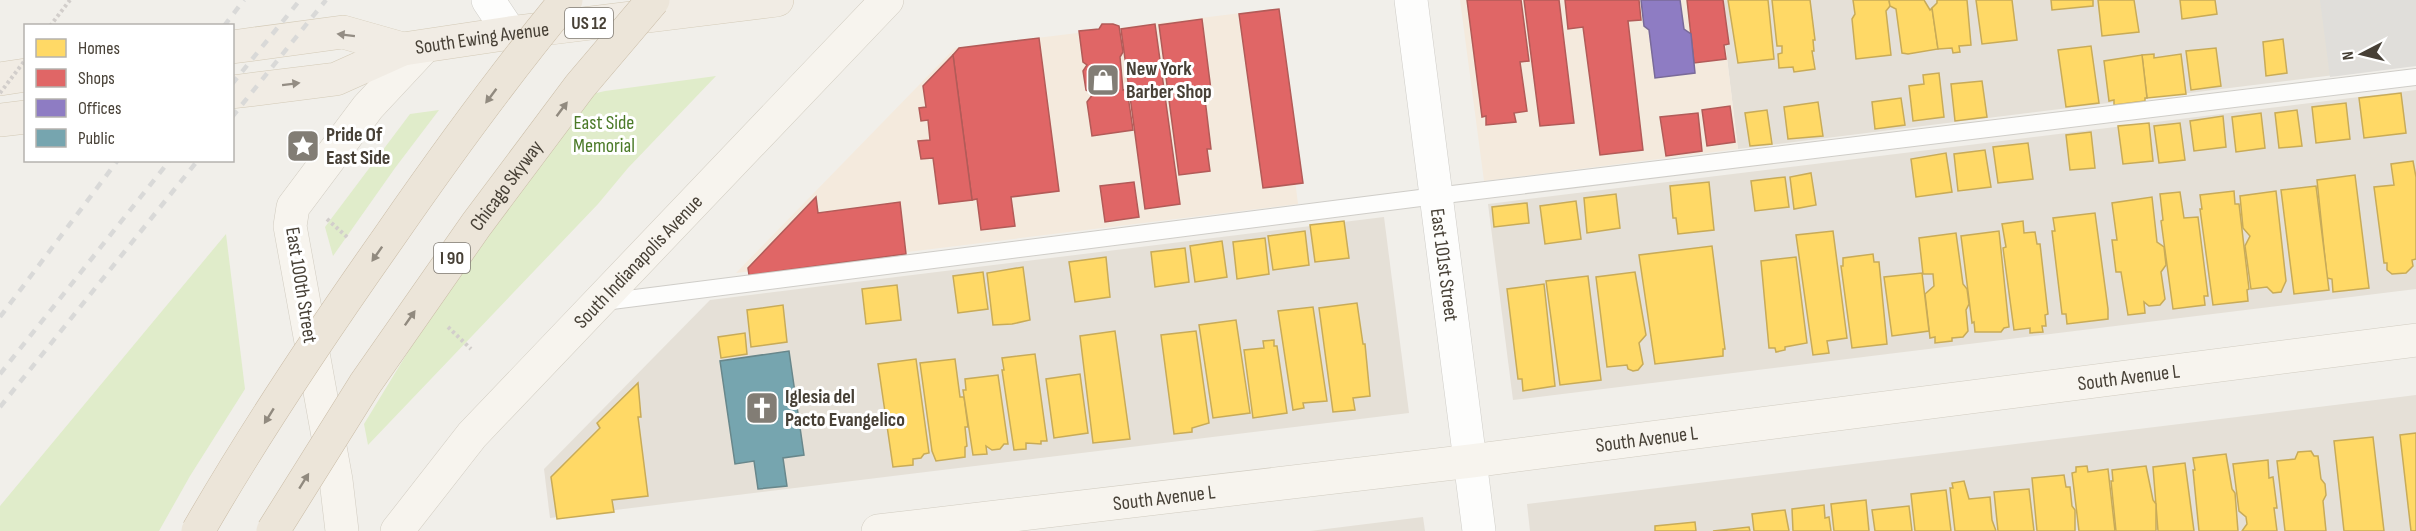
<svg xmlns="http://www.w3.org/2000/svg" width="2416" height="531" font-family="'Sofia Sans Condensed',sans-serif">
	<rect width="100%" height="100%" fill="#f1efea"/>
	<g fill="#e5e0d7">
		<polygon points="1720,0 2416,0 2416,65 1738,149"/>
		<polygon points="2416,90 2416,289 1513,400 1488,204"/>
		<polygon points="1384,217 1409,413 550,518 544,469 710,300"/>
		<polygon points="2416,395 2416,531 1530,531 1527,504"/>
		<polygon points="1423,517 1425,531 1310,531"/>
	</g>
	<g fill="#f4eadd">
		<polygon points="1460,0 1720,0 1738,149 1484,181"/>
		<polygon points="1274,9 1298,204 736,273 955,48"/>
	</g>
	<g fill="#e0ecca">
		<polygon points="716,76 628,168 598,204 368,445 364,424 439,301 575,98 605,91"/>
		<polygon points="439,110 395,168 333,256 325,227 410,114"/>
		<polygon points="226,234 245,389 190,476 159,531 0,531 0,506"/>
	</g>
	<polygon fill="#e0deda" points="2320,0 2416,0 2416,66 2330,77"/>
	<g fill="#ffd966" stroke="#c8ab58" stroke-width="1.5">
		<polygon points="1728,0 1768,0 1774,59 1738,63"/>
		<polygon points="1772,0 1810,0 1815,40 1813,40 1814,51 1812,51 1815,69 1794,72 1793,67 1779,68 1778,54 1782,53 1782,46 1777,46"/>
		<polygon points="1853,0 1889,0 1890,6 1886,11 1891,55 1856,59 1852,19 1855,14"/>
		<polygon points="1889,0 1924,0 1930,10 1932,8 1938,49 1908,54 1902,53 1896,9 1890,6"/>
		<polygon points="1937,0 1967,0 1971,45 1959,46 1960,52 1953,53 1952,48 1938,49 1932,8 1937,3"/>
		<polygon points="1976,0 2012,0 2017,40 1982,44"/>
		<polygon points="2051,0 2093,0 2093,6 2052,10"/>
		<polygon points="2098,0 2134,0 2139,32 2102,36"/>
		<polygon points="2180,0 2215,0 2217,14 2182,19"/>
		<polygon points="2283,39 2287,73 2266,76 2263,42"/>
		<polygon points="2091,46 2099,103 2066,107 2058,50"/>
		<polygon points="2216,48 2221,86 2191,90 2186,51"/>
		<polygon points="2154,54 2154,58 2181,54 2186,94 2147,98 2142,55"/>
		<polygon points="2142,55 2147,98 2145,98 2145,101 2114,105 2114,100 2109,101 2104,61"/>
		<polygon points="1939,73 1944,117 1913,121 1909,86 1924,84 1923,75"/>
		<polygon points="1982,81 1987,117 1955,121 1951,84"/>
		<polygon points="2401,93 2406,133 2364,138 2359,98"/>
		<polygon points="1901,98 1905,125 1875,129 1872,102"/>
		<polygon points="1818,102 1823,136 1788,139 1784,107"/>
		<polygon points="2346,103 2350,139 2316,143 2312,107"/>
		<polygon points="1767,110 1772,144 1750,146 1745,113"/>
		<polygon points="2297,110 2302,146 2279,148 2275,113"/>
		<polygon points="2261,113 2265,148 2236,152 2232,117"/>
		<polygon points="2223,116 2226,147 2194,151 2190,121"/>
		<polygon points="2149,123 2153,161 2123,164 2118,126"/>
		<polygon points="2180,123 2185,160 2159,163 2154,126"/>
		<polygon points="2091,132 2095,168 2070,170 2066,135"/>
		<polygon points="2028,143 2033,179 1998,183 1993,147"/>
		<polygon points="1985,150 1991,187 1958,191 1954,154"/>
		<polygon points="1946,153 1952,192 1916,197 1911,159"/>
		<polygon points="2413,161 2416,177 2416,259 2412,260 2413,266 2406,273 2392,274 2387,270 2387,263 2384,263 2374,187 2394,185 2391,164"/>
		<polygon points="1811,173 1816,205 1794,209 1790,177"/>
		<polygon points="2355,175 2369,288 2333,292 2332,279 2327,278 2317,180"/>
		<polygon points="1785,177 1789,207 1755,211 1751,181"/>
		<polygon points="1709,182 1714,230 1678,234 1676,218 1673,218 1670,186"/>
		<polygon points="2316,186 2329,290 2294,294 2281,190"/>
		<polygon points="2234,191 2235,204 2239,204 2249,289 2247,290 2248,301 2213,305 2200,209 2202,209 2200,195"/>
		<polygon points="2276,191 2286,281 2281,292 2273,293 2267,287 2251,289 2245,246 2250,236 2243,228 2240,196"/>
		<polygon points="2180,192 2184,218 2198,217 2208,296 2204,296 2205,305 2173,309 2161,221 2163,220 2160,194"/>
		<polygon points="1616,194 1620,228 1587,233 1584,198"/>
		<polygon points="2152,197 2157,242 2164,247 2166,265 2161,272 2165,299 2160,305 2149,306 2144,302 2145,313 2128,315 2121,272 2116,272 2112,240 2117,240 2112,203"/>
		<polygon points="1576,201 1581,239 1545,244 1540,206"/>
		<polygon points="1527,203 1529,223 1494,227 1492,207"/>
		<polygon points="2095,213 2108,309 2108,319 2067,324 2066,314 2062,314 2052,231 2055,231 2053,218"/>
		<polygon points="1344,221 1349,258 1315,262 1310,225"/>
		<polygon points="2023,221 2024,233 2035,232 2037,244 2040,244 2048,314 2045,315 2046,326 2042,326 2043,332 2030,333 2030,328 2014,330 2003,248 2006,247 2002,224"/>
		<polygon points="1305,231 1309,265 1273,270 1268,236"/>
		<polygon points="1833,231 1847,338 1827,341 1829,353 1813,355 1796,235"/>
		<polygon points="1999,231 2009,327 2004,328 2001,332 1975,332 1974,322 1972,323 1961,236"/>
		<polygon points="1956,233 1963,284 1967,289 1969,304 1966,310 1968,331 1963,337 1952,338 1952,341 1935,343 1935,337 1930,338 1925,294 1934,286 1933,274 1923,274 1919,238"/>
		<polygon points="1265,238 1269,274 1237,279 1233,242"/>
		<polygon points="1222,241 1227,277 1195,282 1190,246"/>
		<polygon points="1712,246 1725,349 1723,349 1723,356 1655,364 1639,255"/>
		<polygon points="1185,248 1189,282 1155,287 1151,252"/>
		<polygon points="1873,254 1874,262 1879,262 1887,344 1852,348 1841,266 1843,266 1843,258"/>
		<polygon points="1106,257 1110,297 1075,302 1069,262"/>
		<polygon points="1796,257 1807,343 1785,347 1785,350 1776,352 1775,348 1769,348 1761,261"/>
		<polygon points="1023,267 1030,320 1012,324 993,325 987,273"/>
		<polygon points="983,272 988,309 958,313 953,276"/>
		<polygon points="1635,272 1646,335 1639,343 1643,364 1638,370 1633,371 1628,369 1627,365 1607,367 1596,277"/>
		<polygon points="1922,273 1929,331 1892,336 1884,277"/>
		<polygon points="1588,276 1601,380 1560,385 1546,281"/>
		<polygon points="1544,284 1555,386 1523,391 1522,379 1518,379 1507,289"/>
		<polygon points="897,285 901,320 866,324 862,289"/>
		<polygon points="1357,303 1363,344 1365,344 1370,396 1353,398 1355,410 1333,412 1319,308"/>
		<polygon points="783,305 787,342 751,347 747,310"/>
		<polygon points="1313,307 1327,401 1303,403 1304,408 1293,410 1278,311"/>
		<polygon points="1236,320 1250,413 1213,418 1199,325"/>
		<polygon points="1115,331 1130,439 1093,443 1080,336"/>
		<polygon points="1196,331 1209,423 1192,428 1192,432 1174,434 1161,335"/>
		<polygon points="745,333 747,354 721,358 718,337"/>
		<polygon points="1274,340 1274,346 1277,346 1287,413 1253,418 1244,350 1264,348 1263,341"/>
		<polygon points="1035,354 1047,441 1041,441 1041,444 1026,443 1026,449 1014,450 1002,370 1004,370 1002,358"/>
		<polygon points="916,359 929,453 924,454 921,458 913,459 913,465 893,467 878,364"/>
		<polygon points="955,359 960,397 964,397 968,427 965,427 967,446 965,447 965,457 936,461 932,451 920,363"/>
		<polygon points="1080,374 1088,433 1054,438 1046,379"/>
		<polygon points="998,375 1008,444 1004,444 1000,449 992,450 986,446 987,454 973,455 963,390 966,390 965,379"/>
		<polygon points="638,383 641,417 638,417 648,496 612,500 614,512 557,519 551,477 600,428 597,423"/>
		<polygon points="2416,433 2416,531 2411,531 2400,435"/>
		<polygon points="2373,437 2384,531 2344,531 2334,441"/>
		<polygon points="2311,451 2314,456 2318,456 2321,479 2325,484 2326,495 2323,501 2326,531 2285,531 2277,461 2295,459 2298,452"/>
		<polygon points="2226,454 2232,489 2235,493 2238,531 2199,531 2193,470 2195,470 2193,458"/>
		<polygon points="2268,460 2269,478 2273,477 2277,508 2274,508 2277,531 2242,531 2247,524 2246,517 2239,511 2233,464"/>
		<polygon points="2185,463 2194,531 2158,531 2153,467"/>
		<polygon points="2087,466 2088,472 2108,469 2115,531 2079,531 2072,473 2076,472 2076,467"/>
		<polygon points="2146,466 2153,500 2156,504 2156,531 2116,531 2111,481 2113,481 2112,470"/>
		<polygon points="2064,475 2066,487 2070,487 2072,506 2075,510 2075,531 2037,531 2032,478"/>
		<polygon points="1964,481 1969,499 1990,497 1992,520 1996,531 1955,531 1950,488 1953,488 1952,483"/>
		<polygon points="2029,489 2034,531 1998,531 1994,492"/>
		<polygon points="1946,490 1951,531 1915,531 1911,494"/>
		<polygon points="1866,500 1869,531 1834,531 1831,504"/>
		<polygon points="1824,505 1825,518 1829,517 1831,531 1793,531 1792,509"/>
		<polygon points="1909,506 1912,531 1875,531 1872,510"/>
		<polygon points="1785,510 1789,531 1754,531 1752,514"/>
		<polygon points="1695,522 1696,531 1655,531 1655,526"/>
		<polygon points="1749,527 1750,531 1713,531"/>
	</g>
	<g fill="#e06666" stroke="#b25b58" stroke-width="1.5">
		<polygon points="1467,0 1521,0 1529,61 1520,62 1527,111 1514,113 1516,122 1486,125 1486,116 1482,117"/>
		<polygon points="1524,0 1559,0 1574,123 1540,126"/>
		<polygon points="1565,0 1639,0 1641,20 1628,21 1643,150 1600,155 1583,27 1568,29"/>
		<polygon points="1687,0 1723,0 1729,44 1724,45 1726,59 1694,63"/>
		<polygon points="1279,9 1303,183 1263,188 1239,14"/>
		<polygon points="1202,19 1212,98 1205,99 1211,149 1207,149 1210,171 1179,175 1159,25"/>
		<polygon points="1102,24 1113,24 1119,26 1123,52 1120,57 1123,90 1127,89 1133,130 1092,136 1087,102 1093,94 1086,90 1083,71 1087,65 1083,62 1079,31 1099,29"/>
		<polygon points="1155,24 1180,204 1145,209 1121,29"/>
		<polygon points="1039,38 1059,191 1011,197 1015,226 981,230 977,199 972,200 953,55 959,48"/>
		<polygon points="953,55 972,200 939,204 933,158 921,159 918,141 930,140 928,120 921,121 919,108 926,107 923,86"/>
		<polygon points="1730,106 1735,142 1707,146 1702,110"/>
		<polygon points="1698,113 1702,151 1666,156 1660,117"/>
		<polygon points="1134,182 1139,217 1105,222 1100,186"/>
		<polygon points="816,197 818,213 900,202 906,254 749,275 748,268"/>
	</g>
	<polygon fill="#8e7cc3" stroke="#796a99" stroke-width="1.5" points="1641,0 1680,0 1684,29 1691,34 1695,73 1655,78 1649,30 1644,26"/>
	<polygon fill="#76a5af" stroke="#68878b" stroke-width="1.5" points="789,351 804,455 783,458 787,486 758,489 754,461 735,464 720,361"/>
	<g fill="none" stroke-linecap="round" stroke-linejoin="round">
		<defs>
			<polyline id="lane" points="604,302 1436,196 2416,77"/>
			<g id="street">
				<polyline points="488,0 510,33"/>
				<path id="s1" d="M1411 0 1479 531"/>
			</g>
			<g id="secondary">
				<polyline points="342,531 336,480 290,226 293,207 368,107 424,47"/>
				<path id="s2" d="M397 531 472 435 887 0"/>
				<path id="s3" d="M878 531 1471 461 2416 340"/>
			</g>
			<g id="primary">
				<polyline points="232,47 343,32 403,49"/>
				<polyline points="0,79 26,75"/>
				<path id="s4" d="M232 92 336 79 403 49 510 33 777 0"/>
				<polyline points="0,120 26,117"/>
			</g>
		</defs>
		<use href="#lane" stroke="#cfcdc8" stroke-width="18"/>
		<use href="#street" stroke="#cfcdc8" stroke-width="34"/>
		<use href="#secondary" stroke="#d1ccc1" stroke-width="34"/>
		<use href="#primary" stroke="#d3cab7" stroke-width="34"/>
		<g stroke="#d2cecb" stroke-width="4" stroke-dasharray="3 3" stroke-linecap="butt">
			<polyline points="50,26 70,0"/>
			<polyline points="327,219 348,238"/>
			<polyline points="448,327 471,349"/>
		</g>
		<use href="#lane" stroke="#fdfdfc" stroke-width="16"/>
		<use href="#street" stroke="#fdfdfc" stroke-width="33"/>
		<use href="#secondary" stroke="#f7f4ee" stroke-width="33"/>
		<use href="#primary" stroke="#f1ece4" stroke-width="33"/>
		<g stroke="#d9d9d8" stroke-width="4.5" stroke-dasharray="8 8" stroke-linecap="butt">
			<polyline points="224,26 244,0"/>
			<polyline points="232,84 300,0"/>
			<polyline points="232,117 326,0"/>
			<polyline points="0,317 118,160"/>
			<polyline points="0,374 170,160"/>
			<polyline points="0,407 198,160"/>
		</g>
		<defs>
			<g id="highway-bridge">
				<path d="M198 531C256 430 322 332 389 237 445 156 503 76 566 0"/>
				<path id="s5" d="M273 531 365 384 476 225 580 86 653 0"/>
			</g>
		</defs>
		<use href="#highway-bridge" stroke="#c9bba5" stroke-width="34" stroke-linecap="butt"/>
		<polyline stroke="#d2cecb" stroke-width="4" stroke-dasharray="3 3" stroke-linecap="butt" points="0,93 26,59"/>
		<use href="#highway-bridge" stroke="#ece5d9" stroke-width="33"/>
	</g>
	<defs><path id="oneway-solid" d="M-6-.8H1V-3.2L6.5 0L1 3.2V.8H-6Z" transform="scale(1.5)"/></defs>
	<g fill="#948d84">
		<use href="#oneway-solid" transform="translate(346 35) rotate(-173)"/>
		<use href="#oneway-solid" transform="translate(291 84) rotate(-7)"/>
	</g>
	<g fill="#918a7f">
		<use href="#oneway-solid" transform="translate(491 96) rotate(127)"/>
		<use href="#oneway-solid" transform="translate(562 109) rotate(-53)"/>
		<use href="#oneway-solid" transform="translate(377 254) rotate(125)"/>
		<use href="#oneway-solid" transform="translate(410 318) rotate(-55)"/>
		<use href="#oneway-solid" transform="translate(269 416) rotate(122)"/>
		<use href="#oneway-solid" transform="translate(304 481) rotate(-58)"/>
	</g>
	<defs>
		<symbol id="shop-square" viewBox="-11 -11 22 22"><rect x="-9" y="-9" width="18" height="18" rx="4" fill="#827d75" stroke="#fff"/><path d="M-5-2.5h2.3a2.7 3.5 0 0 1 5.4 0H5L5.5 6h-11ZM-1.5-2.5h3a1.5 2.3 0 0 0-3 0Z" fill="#fff"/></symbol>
		<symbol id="sight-square" viewBox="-11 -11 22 22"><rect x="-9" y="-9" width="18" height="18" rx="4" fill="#827d75" stroke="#fff"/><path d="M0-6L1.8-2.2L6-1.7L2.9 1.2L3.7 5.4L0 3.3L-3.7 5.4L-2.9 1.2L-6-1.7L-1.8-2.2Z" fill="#fff"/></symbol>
		<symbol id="church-square" viewBox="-11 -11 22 22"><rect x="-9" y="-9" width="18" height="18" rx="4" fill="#827d75" stroke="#fff"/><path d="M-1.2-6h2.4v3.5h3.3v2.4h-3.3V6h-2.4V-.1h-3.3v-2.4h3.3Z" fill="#fff"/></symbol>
	</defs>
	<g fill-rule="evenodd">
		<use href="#shop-square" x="1084" y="61" width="38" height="38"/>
		<use href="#sight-square" x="284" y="127" width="38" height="38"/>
		<use href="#church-square" x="743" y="389" width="38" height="38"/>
	</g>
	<g text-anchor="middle" stroke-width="6" stroke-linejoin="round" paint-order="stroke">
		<g fill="#fff" stroke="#7e7972" stroke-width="1.5">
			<rect x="565" y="8" width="48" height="30" rx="4.5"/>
			<rect x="434" y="243" width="36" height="30" rx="4.5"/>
		</g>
		<g font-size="18" font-weight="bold" fill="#474036">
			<text x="589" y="29">US 12</text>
			<text x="452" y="264">I 90</text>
		</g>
		<g font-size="20" fill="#474036" stroke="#fff">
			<text dy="7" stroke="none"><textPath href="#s4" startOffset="258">South Ewing Avenue</textPath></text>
			<text dy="7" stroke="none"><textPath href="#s5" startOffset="417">Chicago Skyway</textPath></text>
			<text dy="7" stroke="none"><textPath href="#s2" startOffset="362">South Indianapolis Avenue</textPath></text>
			<text dy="7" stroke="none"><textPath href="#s1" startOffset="267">East 101st Street</textPath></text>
			<text transform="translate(302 285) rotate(81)" y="7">East 100th Street</text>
			<text dy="7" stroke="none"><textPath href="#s3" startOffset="1260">South Avenue L</textPath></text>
			<text dy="7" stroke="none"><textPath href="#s3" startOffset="774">South Avenue L</textPath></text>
			<text dy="7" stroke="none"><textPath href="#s3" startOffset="288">South Avenue L</textPath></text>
		</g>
		<g font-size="20" font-weight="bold" fill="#474036" stroke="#fff" text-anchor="start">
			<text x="1126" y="75">New York<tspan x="1126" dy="23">Barber Shop</tspan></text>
			<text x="326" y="141">Pride Of<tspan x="326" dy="23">East Side</tspan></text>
			<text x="785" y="403">Iglesia del<tspan x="785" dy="23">Pacto Evangelico</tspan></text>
		</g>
		<g font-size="20" fill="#4b7a28" stroke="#fff">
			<text x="604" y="129">East Side<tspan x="604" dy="23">Memorial</tspan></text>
		</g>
	</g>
	<rect x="24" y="24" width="210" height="138" fill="#ffffff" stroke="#b5b3af" stroke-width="1.5"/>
	<rect x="36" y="39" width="30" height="18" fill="#ffd966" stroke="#b5b3af" stroke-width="1.5"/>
	<text x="78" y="54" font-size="18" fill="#474036">Homes</text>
	<rect x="36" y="69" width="30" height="18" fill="#e06666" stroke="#b5b3af" stroke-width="1.5"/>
	<text x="78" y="84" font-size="18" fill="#474036">Shops</text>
	<rect x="36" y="99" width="30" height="18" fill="#8e7cc3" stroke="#b5b3af" stroke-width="1.5"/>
	<text x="78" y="114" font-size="18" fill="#474036">Offices</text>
	<rect x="36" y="129" width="30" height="18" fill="#76a5af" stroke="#b5b3af" stroke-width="1.5"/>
	<text x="78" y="144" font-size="18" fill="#474036">Public</text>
	<g transform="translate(2362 54) rotate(263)" stroke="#ffffff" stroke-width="4.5" paint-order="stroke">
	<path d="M0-4.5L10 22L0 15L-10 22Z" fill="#474036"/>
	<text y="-9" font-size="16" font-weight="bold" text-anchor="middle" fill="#474036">N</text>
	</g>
</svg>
